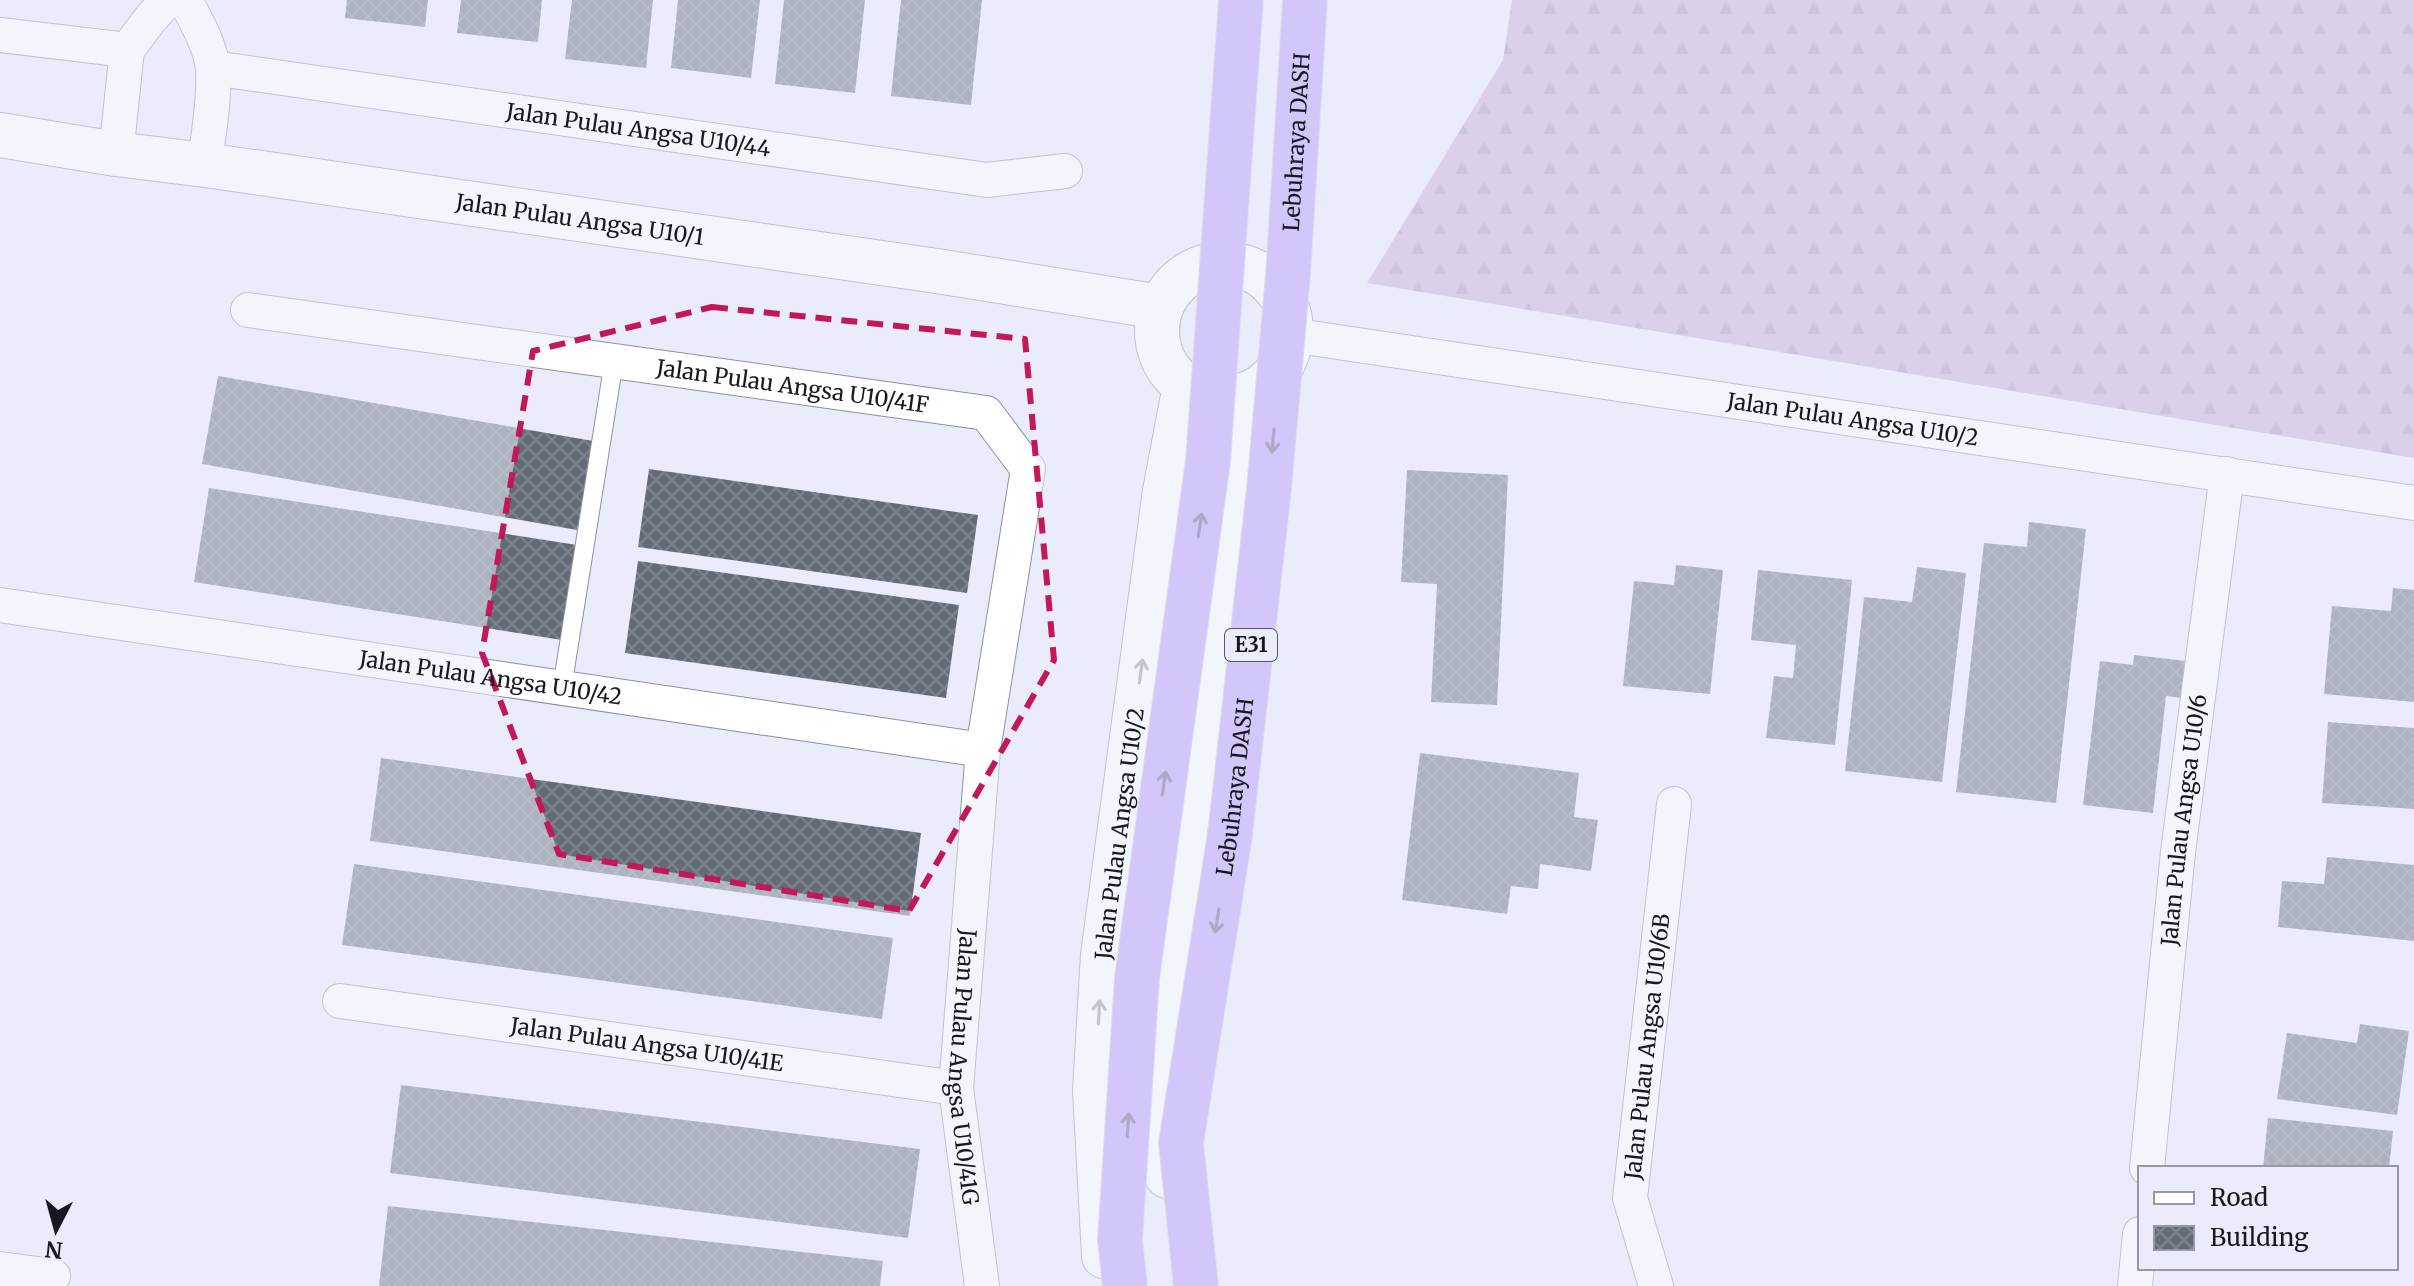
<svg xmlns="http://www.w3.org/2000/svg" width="2414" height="1286" font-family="Merriweather,serif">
	<defs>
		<pattern id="forest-firs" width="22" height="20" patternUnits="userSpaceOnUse" patternTransform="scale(2)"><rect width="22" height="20" fill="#c9aed3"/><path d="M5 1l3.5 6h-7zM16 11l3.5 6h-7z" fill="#ac95b5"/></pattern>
		<pattern id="building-cross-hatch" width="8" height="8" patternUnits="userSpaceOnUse" patternTransform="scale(2)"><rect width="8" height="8" fill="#646b78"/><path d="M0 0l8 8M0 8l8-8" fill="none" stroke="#7e838c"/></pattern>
	</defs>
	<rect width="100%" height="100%" fill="#eaecfc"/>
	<polygon fill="url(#forest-firs)" points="1512,0 2414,0 2414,458 1367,283 1503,60"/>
	<g fill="url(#building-cross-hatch)">
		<polygon points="347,0 428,0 425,27 345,18"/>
		<polygon points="461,0 542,0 538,42 457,33"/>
		<polygon points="572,0 653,0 646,68 565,59"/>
		<polygon points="678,0 760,0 751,78 671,68"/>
		<polygon points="784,0 865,0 855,93 775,84"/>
		<polygon points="901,0 982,0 971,105 891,96"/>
		<polygon points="218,376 593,441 577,530 202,464"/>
		<polygon points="649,469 978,515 967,593 638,547"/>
		<polygon points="1407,470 1508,475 1497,705 1431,702 1437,584 1401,582"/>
		<polygon points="209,488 577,545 562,640 194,582"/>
		<polygon points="2029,522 2086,529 2056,803 1956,792 1984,543 2027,547"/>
		<polygon points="638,561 959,605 946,698 625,653"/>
		<polygon points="1676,565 1723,570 1710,694 1623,686 1634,581 1674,585"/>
		<polygon points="1917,567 1966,573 1942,782 1845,771 1864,597 1912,602"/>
		<polygon points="1758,570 1852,580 1835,745 1766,738 1774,676 1793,678 1796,645 1751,640"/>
		<polygon points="2393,588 2414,590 2414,702 2324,694 2332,606 2391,611"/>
		<polygon points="2134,655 2195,662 2190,699 2166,696 2153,813 2083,805 2100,661 2133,665"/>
		<polygon points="2328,722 2414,728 2414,809 2322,803"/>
		<polygon points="1420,753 1579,773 1574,817 1598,820 1591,871 1540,864 1538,889 1511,886 1507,914 1402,900"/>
		<polygon points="381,758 921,833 910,916 370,841"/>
		<polygon points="2327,857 2414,865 2414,941 2278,927 2282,881 2324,884"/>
		<polygon points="354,864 893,938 882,1019 342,945"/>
		<polygon points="2360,1024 2409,1031 2397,1115 2277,1099 2287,1033 2357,1043"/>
		<polygon points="401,1085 920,1149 908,1238 390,1173"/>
		<polygon points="2268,1118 2393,1131 2389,1168 2263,1168"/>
		<polygon points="388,1206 883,1261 880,1286 379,1286"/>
	</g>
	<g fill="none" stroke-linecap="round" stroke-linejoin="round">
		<defs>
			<polyline id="service" points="562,688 614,361"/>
			<g id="minor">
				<path d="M185 0C196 21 211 46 213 70 215 101 208 134 205 165"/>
				<polyline points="0,35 127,50"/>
				<path id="s1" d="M213 68 987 180 1065 171"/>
				<polyline points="116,154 127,50 151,18 168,0"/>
				<path id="s2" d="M248 310 986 413 1028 469 983 750 956 1088 982 1286"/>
				<path id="s3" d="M1291 335 2414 503"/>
				<path id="s4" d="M0 605 983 750"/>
				<path id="s5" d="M340 1001 956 1088"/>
				<path id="s6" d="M2147 1168 2178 852 2227 474"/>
				<polyline points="0,1269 53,1276"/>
				<path id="s7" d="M1656 1286 1630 1198 1674 804"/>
				<polyline points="2135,1286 2140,1234"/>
			</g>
			<g id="tertiary">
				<path id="s8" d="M0 135 116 154 205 165 937 271 1160 307"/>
				<circle cx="1224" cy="331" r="67"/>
				<polyline points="1167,1176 1164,1154 1161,996 1249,393"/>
				<path id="s9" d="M1104 1256 1095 1090 1103 955 1165 491 1185 386"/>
			</g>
		</defs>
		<use href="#service" stroke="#8e8f9e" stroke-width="20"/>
		<use href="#minor" stroke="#8e8f9e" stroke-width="36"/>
		<use href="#tertiary" stroke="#8e8f9e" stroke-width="46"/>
		<use href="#service" stroke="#fff" stroke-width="18"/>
		<use href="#minor" stroke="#fff" stroke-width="34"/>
		<use href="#tertiary" stroke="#fff" stroke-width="44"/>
		<defs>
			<g id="motorway-bridge">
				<polyline points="1125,1286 1120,1240 1137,978 1208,461 1241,0"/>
				<path id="s10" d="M1196 1286 1181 1143 1230 835 1269 489 1288 275 1305 0"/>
			</g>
		</defs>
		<use href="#motorway-bridge" stroke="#d1d1d2" stroke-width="46" stroke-linecap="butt"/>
		<use href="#motorway-bridge" stroke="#b997f9" stroke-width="44"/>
	</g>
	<defs><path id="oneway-shaft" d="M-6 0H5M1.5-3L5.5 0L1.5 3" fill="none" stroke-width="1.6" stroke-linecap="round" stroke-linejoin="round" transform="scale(2)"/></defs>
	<g stroke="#68588c">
		<use href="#oneway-shaft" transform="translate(1273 441) rotate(95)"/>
		<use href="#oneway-shaft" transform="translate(1200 525) rotate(-82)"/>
		<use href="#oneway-shaft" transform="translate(1164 783) rotate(-82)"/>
		<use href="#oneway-shaft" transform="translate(1217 921) rotate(99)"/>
		<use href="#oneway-shaft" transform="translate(1128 1125) rotate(-86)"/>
	</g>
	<g stroke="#97989a">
		<use href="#oneway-shaft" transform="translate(1141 671) rotate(-82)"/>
		<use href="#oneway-shaft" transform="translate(1099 1012) rotate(-87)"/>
	</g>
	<path d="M0 0H2414V1286H0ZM712 307 1025 339 1054 660 909 911 559 854 482 653 533 351Z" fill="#eaecfc" fill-opacity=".55" fill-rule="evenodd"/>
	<path fill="none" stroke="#c2185b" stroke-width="6" stroke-dasharray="16 10" stroke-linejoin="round" d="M712 307 1025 339 1054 660 909 911 559 854 482 653 533 351Z"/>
	<g text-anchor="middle" stroke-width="6" stroke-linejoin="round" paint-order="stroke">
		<rect fill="#eaecfc" stroke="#575861" stroke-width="2" x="1225" y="629" width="52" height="32" rx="6"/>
		<g font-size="20" font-weight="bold" fill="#18191e">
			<text x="1251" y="652">E31</text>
		</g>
		<g font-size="22" fill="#18191e" stroke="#eaecfc">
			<text dy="8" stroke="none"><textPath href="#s1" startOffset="430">Jalan Pulau Angsa U10/44</textPath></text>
			<text dy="8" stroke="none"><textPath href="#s10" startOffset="1152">Lebuhraya DASH</textPath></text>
			<text dy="8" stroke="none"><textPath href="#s8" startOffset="586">Jalan Pulau Angsa U10/1</textPath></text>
			<text dy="8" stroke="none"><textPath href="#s2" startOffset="550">Jalan Pulau Angsa U10/41F</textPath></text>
			<text dy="8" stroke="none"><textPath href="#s3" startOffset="568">Jalan Pulau Angsa U10/2</textPath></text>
			<text dy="8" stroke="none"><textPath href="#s4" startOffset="496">Jalan Pulau Angsa U10/42</textPath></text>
			<text dy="8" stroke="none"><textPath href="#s10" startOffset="504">Lebuhraya DASH</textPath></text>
			<text dy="8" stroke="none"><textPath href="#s6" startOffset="350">Jalan Pulau Angsa U10/6</textPath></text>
			<text dy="8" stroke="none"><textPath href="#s9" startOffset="424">Jalan Pulau Angsa U10/2</textPath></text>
			<text dy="8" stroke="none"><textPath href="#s5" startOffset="310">Jalan Pulau Angsa U10/41E</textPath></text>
			<text dy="8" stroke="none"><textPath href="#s7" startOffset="244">Jalan Pulau Angsa U10/6B</textPath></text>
			<text dy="8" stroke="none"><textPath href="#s2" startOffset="1418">Jalan Pulau Angsa U10/41G</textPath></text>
		</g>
	</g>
	<rect x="2138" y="1166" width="260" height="104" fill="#eaecfc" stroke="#9698a3" stroke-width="2"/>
	<rect x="2154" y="1192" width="40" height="12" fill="#ffffff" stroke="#9698a3" stroke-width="2"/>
	<text x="2210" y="1206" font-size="24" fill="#18191e">Road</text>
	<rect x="2154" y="1226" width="40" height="24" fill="url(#building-cross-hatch)" stroke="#9698a3" stroke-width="2"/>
	<text x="2210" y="1246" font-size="24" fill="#18191e">Building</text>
	<g transform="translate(56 1230) rotate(186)" stroke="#eaecfc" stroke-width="6" paint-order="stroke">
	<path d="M0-6L14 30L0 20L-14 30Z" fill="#18191e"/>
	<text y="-12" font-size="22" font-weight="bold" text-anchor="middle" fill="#18191e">N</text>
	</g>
</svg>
